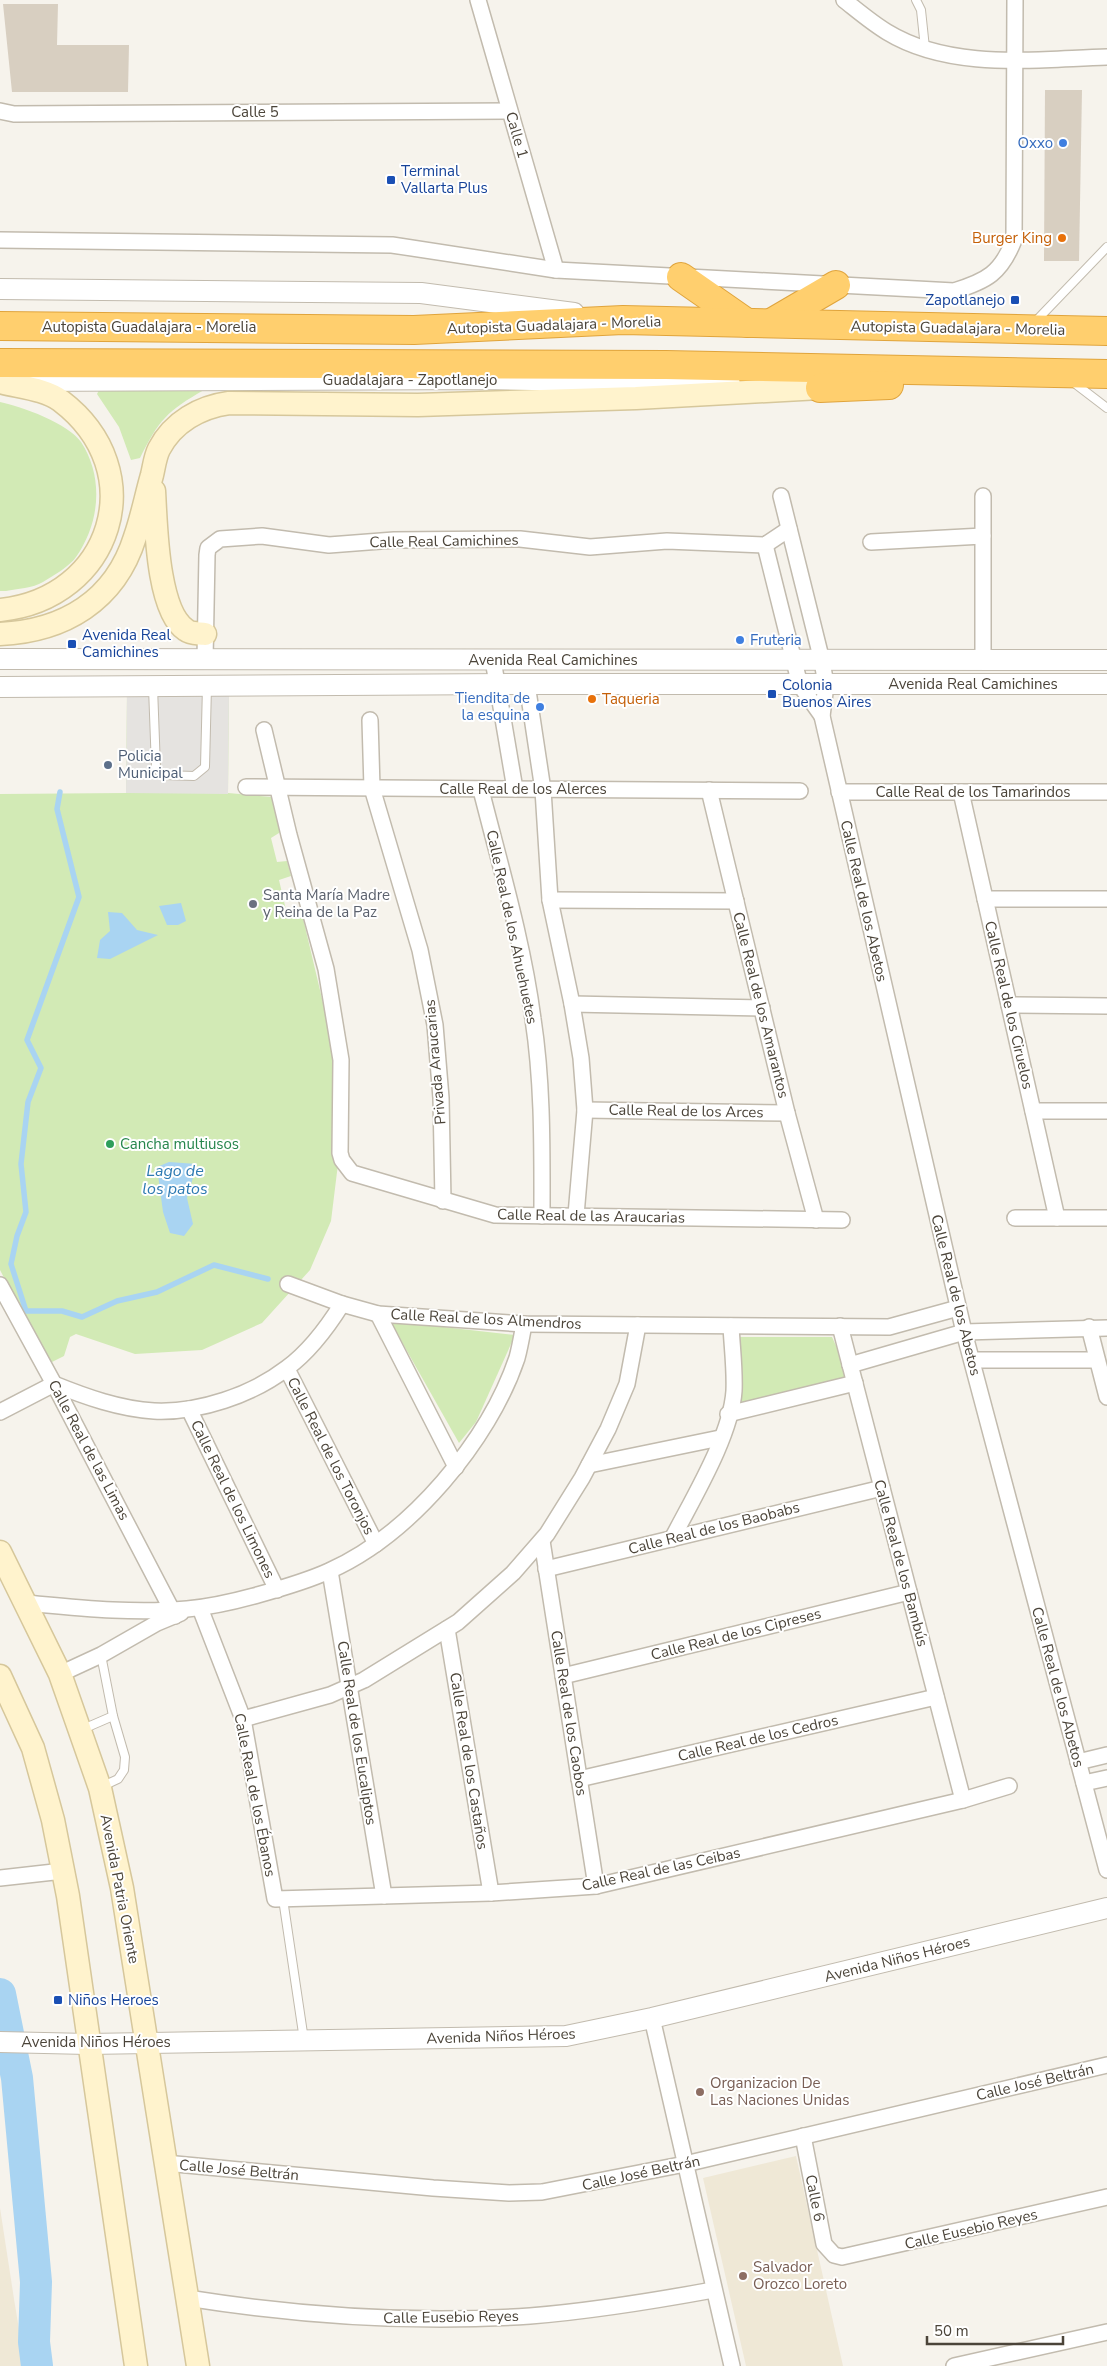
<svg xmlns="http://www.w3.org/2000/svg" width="1107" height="2366" font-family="'Nunito Sans',sans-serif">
	<rect width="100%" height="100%" fill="#f6f3ec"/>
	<g fill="#efe8d6">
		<polygon points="796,2156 843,2366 746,2366 703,2178"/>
		<polygon points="0,2208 14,2299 25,2366 0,2366"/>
	</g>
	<g fill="#d2eab5">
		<path d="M100 388 204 390C167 411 159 420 140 458L131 460 119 427 97 394Z"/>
		<path d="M0 402C21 406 69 424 81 442 104 477 100 523 76 557 70 566 53 576 43 582 33 588 17 589 6 591H0Z"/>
		<path d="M127 693 229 694 228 793 271 797C281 809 283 818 279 833L271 838 277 862 287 861 291 876 279 880 286 910 299 911 302 914 328 1024 337 1085 338 1164 331 1221 310 1270 262 1323 202 1350 135 1354 76 1334 70 1337 64 1356 52 1362 47 1360 0 1270V794L126 793Z"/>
		<polygon points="390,1321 515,1335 476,1422 459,1443"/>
		<polygon points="736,1337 832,1337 844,1363 846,1381 735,1409"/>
	</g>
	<polygon fill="#e5e3e0" points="127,693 229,694 228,794 126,793"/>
	<g fill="#a9d4f2">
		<polygon points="181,903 186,921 178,925 167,925 159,906"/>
		<polygon points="108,912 122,913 137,930 158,935 110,959 97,958 100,940 110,931"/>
		<polygon points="169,1162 197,1164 187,1198 193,1224 184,1236 170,1233 163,1212 157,1167"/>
	</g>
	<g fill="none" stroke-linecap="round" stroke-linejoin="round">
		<polyline stroke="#a9d4f2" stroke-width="5.5" points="60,792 57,809 79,897 27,1040 41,1068 28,1102 21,1164 26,1212 17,1236 11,1264 26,1311 62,1311 82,1317 117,1301 157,1292 214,1265 268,1279"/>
		<polyline stroke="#a9d4f2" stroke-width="32" points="0,1994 17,2078 36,2282 34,2342 37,2366"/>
	</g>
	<g fill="#d8cfc1">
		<polygon points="3,4 58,4 57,45 129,45 128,92 12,92"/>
		<polygon points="1045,90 1082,90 1079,261 1044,261"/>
	</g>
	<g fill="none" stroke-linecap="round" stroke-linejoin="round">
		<defs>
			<g id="service">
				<polyline points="916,0 921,10 925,48"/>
				<polyline points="1034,323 1107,247"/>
				<polyline points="1073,382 1107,408"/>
				<polyline points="153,687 156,768 163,775 194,776 205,767 207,686"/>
				<polyline points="101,1655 113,1716 125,1757 124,1770 118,1779 101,1787"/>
				<polyline points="83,1729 113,1716"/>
				<polyline points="283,1899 304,2040"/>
			</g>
			<g id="minor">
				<polyline points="478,0 556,270"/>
				<path d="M844 0C858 11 872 23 887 32 951 71 1036 59 1107 57"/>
				<polyline points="0,111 14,114 509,111"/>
				<path d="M0 240 392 245 556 270 954 291C987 281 1001 273 1014 240L1015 0"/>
				<polyline points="781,496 822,661 826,685 822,716 964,1332 1107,1870"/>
				<polyline points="983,496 983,660"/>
				<polyline points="871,542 983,536"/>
				<polyline points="765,545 800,685 822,716"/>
				<polyline points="205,659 207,555 208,548 220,539 262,536 329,545 394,540 520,539 590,547 667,541 765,545 789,529"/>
				<polyline points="493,660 515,789"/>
				<polyline points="527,684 543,790 550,900 572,1004 581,1058 585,1110 576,1215"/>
				<polyline points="370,720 372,788 420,950 435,1025 441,1098 443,1201"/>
				<polyline points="264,730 289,835 326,969 341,1060 340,1153 342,1160 352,1173 495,1215 842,1220"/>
				<polyline points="246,787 800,791"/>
				<path d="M481 790C500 865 523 942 533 1019 543 1084 542 1151 542 1216"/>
				<polyline points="709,790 787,1113 816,1220"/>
				<polyline points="839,792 1107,792"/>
				<polyline points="961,792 1057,1218"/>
				<polyline points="985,899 1107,899"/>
				<polyline points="550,900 736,901"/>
				<polyline points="572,1004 762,1008"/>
				<polyline points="1009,1005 1107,1006"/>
				<polyline points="585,1110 787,1113"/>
				<polyline points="1033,1111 1107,1111"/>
				<polyline points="1015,1218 1107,1218"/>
				<polyline points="288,1284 342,1304 378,1314 524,1324 889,1327 958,1308"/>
				<polyline points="0,1285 54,1384 175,1616"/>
				<polyline points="378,1314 456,1467"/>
				<polyline points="840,1326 963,1800"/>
				<polyline points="1089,1327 1107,1397"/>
				<polyline points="972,1360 1097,1360"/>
				<polyline points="850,1365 964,1332 1107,1328"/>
				<polyline points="287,1369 376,1544"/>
				<polyline points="189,1409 277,1590"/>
				<path d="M0 1412 54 1384C86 1397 120 1409 154 1411 199 1413 252 1395 287 1368 310 1351 327 1328 342 1304"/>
				<polyline points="728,1414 855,1383"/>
				<polyline points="589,1465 720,1438"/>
				<path d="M672 1539C693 1498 731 1436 734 1391 735 1369 732 1347 731 1326"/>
				<polyline points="542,1541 596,1886"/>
				<polyline points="546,1569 882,1488"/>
				<polyline points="330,1571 384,1896"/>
				<path d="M25 1603C79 1608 133 1614 187 1609 210 1607 232 1602 254 1596 279 1589 305 1582 329 1571 410 1535 489 1441 517 1358 520 1347 522 1335 524 1324"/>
				<polyline points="200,1608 243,1719 275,1899 491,1893 596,1886 963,1800 1009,1786"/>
				<polyline points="447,1629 491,1893"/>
				<polyline points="60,1674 101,1655 157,1623 181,1613"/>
				<polyline points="563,1676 909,1592"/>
				<polyline points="243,1719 330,1695 364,1680 458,1622 513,1573 547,1534 582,1478 608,1429 627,1384 638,1325"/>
				<polyline points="1078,1762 1107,1755"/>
				<polyline points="579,1779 936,1697"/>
				<polyline points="1084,1783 1107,1778"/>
				<polyline points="0,1878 63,1871"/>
				<polyline points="652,2018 732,2366"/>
				<polyline points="803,2136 824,2244 834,2255 842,2257 1107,2197"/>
				<polyline points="165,2163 433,2188 509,2193 542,2192 685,2164 1107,2065"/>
				<path d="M187 2298C301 2316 415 2324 530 2316 592 2311 653 2301 713 2290"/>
				<polyline points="954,2366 1107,2332"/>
			</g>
			<g id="tertiary">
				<polyline points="0,289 421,293 574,313"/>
				<polyline points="19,381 481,379 730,384"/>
				<polyline points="0,659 1107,660"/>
				<polyline points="0,687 527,684 1107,684"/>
				<polyline points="0,2042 88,2044 566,2036 652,2018 1107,1908"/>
			</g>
			<g id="secondary">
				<path d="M0 382C19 387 46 389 61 401 153 471 112 599 0 610"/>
				<path d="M154 491C156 524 157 611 186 630 191 634 199 633 205 634"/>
				<path d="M0 634C64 631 115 601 135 537 142 517 146 496 152 475 154 467 155 457 159 449 173 422 200 407 229 403L418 405 636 398 820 388"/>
				<polyline points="0,1552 60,1674 100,1788 122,1888 198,2366"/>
				<polyline points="0,1676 33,1748 53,1820 68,1896 136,2366"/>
			</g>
			<g id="motorway">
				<polyline points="681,277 747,323"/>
				<polyline points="771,323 836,285"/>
				<polyline points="0,326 414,330 623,320 1107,331"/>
				<polyline points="0,363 666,365 1107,374"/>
				<polyline points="820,388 889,385"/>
			</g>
		</defs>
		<use href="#service" stroke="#c2bbae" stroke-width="10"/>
		<use href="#minor" stroke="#c2bbae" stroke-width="18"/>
		<use href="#tertiary" stroke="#c2bbae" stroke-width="22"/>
		<use href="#secondary" stroke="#d6c79b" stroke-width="25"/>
		<use href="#motorway" stroke="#e0a43c" stroke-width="30"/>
		<use href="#service" stroke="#fff" stroke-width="8"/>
		<use href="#minor" stroke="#fff" stroke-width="15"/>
		<use href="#tertiary" stroke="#fff" stroke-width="20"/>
		<use href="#secondary" stroke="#fff3cd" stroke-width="22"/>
		<use href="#motorway" stroke="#ffcf6e" stroke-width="28"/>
	</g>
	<g fill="#3f7fe0" stroke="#fff" stroke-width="2">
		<circle cx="1063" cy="143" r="5"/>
		<circle cx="740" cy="640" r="5"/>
		<circle cx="540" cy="707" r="5"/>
	</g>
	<g fill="#1a4fb4" stroke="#fff" stroke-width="2">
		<rect x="386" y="175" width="10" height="10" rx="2.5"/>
		<rect x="1010" y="295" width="10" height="10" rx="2.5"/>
		<rect x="67" y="639" width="10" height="10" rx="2.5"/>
		<rect x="767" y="689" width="10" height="10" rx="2.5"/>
		<rect x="53" y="1995" width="10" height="10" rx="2.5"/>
	</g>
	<g fill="#e8710a" stroke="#fff" stroke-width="2">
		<circle cx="1062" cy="238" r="5"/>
		<circle cx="592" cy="699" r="5"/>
	</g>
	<circle fill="#5c6f8a" stroke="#fff" stroke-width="2" cx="108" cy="765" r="5"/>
	<circle fill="#6b7280" stroke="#fff" stroke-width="2" cx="253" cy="904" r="5"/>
	<circle fill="#2e9e5b" stroke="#fff" stroke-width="2" cx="110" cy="1144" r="5"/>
	<g fill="#8d6e63" stroke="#fff" stroke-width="2">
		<circle cx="700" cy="2092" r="5"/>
		<circle cx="743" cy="2276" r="5"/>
	</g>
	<g text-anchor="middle" stroke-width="4" stroke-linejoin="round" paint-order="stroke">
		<g font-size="15" fill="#4b4439" stroke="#fff">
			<text x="255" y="117">Calle 5</text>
			<text transform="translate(517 135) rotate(74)" y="5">Calle 1</text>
			<text transform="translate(554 325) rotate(-2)" y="5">Autopista Guadalajara - Morelia</text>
			<text x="149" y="332">Autopista Guadalajara - Morelia</text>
			<text transform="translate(958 328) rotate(1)" y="5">Autopista Guadalajara - Morelia</text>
			<text x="410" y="385">Guadalajara - Zapotlanejo</text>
			<text transform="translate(444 541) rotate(-1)" y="5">Calle Real Camichines</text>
			<text x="553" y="665">Avenida Real Camichines</text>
			<text x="973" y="689">Avenida Real Camichines</text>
			<text x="523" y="794">Calle Real de los Alerces</text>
			<text x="973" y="797">Calle Real de los Tamarindos</text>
			<text transform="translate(864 901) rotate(77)" y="5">Calle Real de los Abetos</text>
			<text transform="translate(512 927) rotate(78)" y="5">Calle Real de los Ahuehuetes</text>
			<text transform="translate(761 1005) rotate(76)" y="5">Calle Real de los Amarantos</text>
			<text transform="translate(1009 1005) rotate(77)" y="5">Calle Real de los Ciruelos</text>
			<text transform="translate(435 1062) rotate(-95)" y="5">Privada Araucarias</text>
			<text transform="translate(686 1111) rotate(1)" y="5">Calle Real de los Arces</text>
			<text transform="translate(591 1216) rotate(1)" y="5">Calle Real de las Araucarias</text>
			<text transform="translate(956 1295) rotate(76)" y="5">Calle Real de los Abetos</text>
			<text transform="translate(486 1319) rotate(3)" y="5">Calle Real de los Almendros</text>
			<text transform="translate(89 1450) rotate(62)" y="5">Calle Real de las Limas</text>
			<text transform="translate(331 1456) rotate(63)" y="5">Calle Real de los Toronjos</text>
			<text transform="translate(233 1499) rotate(64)" y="5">Calle Real de los Limones</text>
			<text transform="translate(714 1528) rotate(-14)" y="5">Calle Real de los Baobabs</text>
			<text transform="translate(901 1563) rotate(75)" y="5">Calle Real de los Bambús</text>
			<text transform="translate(736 1634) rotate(-14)" y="5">Calle Real de los Cipreses</text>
			<text transform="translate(1058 1687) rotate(75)" y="5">Calle Real de los Abetos</text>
			<text transform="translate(569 1713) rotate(81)" y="5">Calle Real de los Caobos</text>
			<text transform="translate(357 1733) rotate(81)" y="5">Calle Real de los Eucaliptos</text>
			<text transform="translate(758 1738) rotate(-13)" y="5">Calle Real de los Cedros</text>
			<text transform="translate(469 1761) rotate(81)" y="5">Calle Real de los Castaños</text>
			<text transform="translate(255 1795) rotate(79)" y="5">Calle Real de los Ébanos</text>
			<text transform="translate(661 1869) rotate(-12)" y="5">Calle Real de las Ceibas</text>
			<text transform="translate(120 1889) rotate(79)" y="5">Avenida Patria Oriente</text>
			<text transform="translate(897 1959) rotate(-14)" y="5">Avenida Niños Héroes</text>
			<text transform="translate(501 2036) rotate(-2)" y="5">Avenida Niños Héroes</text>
			<text x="96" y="2047">Avenida Niños Héroes</text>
			<text transform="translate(1035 2082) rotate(-13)" y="5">Calle José Beltrán</text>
			<text transform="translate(239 2170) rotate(5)" y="5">Calle José Beltrán</text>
			<text transform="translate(641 2173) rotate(-12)" y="5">Calle José Beltrán</text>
			<text transform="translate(815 2198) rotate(79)" y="5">Calle 6</text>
			<text transform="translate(971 2229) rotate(-13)" y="5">Calle Eusebio Reyes</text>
			<text transform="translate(451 2317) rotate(-1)" y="5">Calle Eusebio Reyes</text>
		</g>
		<g font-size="15" fill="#366cbe" stroke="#fff" text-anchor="end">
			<text x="1053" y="148">Oxxo</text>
			<text x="750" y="645" text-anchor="start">Fruteria</text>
			<text x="530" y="703">Tiendita de<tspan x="530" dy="17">la esquina</tspan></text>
		</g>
		<g font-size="15" fill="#164399" stroke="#fff" text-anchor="start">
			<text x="401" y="176">Terminal<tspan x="401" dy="17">Vallarta Plus</tspan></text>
			<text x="1005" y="305" text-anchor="end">Zapotlanejo</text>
			<text x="82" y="640">Avenida Real<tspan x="82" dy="17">Camichines</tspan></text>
			<text x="782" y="690">Colonia<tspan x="782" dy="17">Buenos Aires</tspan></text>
			<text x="68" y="2005">Niños Heroes</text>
		</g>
		<g font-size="15" fill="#c56008" stroke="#fff" text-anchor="end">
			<text x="1052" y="243">Burger King</text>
			<text x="602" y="704" text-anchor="start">Taqueria</text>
		</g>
		<g font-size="15" fill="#4e5e75" stroke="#fff" text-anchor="start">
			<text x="118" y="761">Policia<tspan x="118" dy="17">Municipal</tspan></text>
		</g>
		<g font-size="15" fill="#5b616d" stroke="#fff" text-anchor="start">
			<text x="263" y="900">Santa María Madre<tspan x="263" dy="17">y Reina de la Paz</tspan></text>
		</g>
		<g font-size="15" fill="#27864d" stroke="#fff" text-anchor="start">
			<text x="120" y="1149">Cancha multiusos</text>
		</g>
		<g font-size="15" fill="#785e54" stroke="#fff" text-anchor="start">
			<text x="710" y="2088">Organizacion De<tspan x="710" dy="17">Las Naciones Unidas</tspan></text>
			<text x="753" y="2272">Salvador<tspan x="753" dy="17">Orozco Loreto</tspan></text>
		</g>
		<g font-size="16" font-style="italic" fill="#2e7ab2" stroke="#fff">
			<text x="175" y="1176">Lago de<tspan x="175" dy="18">los patos</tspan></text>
		</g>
	</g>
	<path d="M927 2336v8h136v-8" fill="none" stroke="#4b4439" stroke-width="2.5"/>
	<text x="934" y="2336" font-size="15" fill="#4b4439" stroke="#ffffff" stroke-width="4" paint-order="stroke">50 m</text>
</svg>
